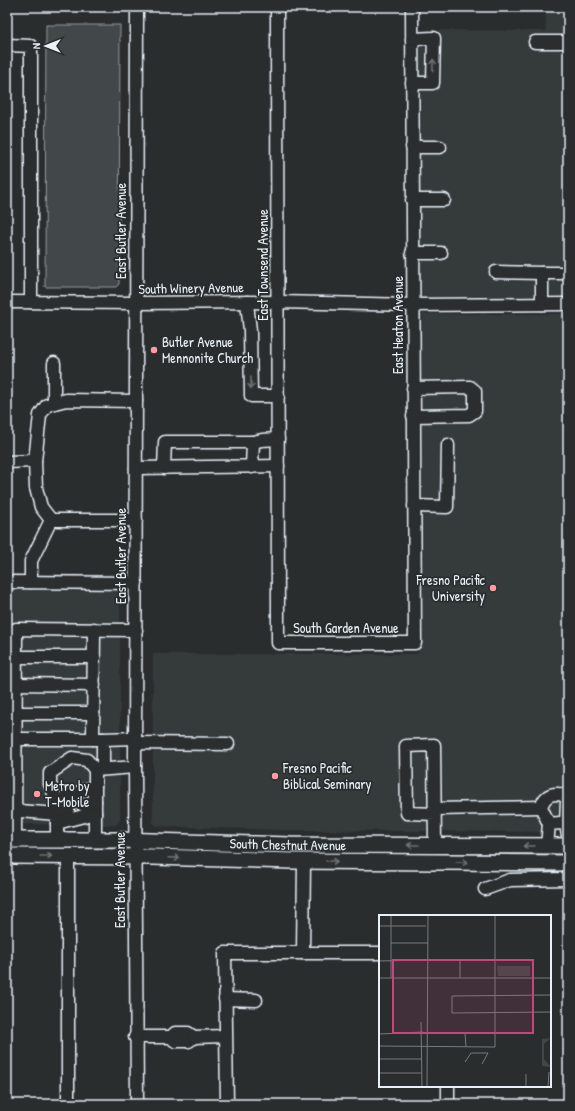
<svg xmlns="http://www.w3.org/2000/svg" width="575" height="1111" font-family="'Patrick Hand',sans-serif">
	<rect width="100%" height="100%" fill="#2a2d2e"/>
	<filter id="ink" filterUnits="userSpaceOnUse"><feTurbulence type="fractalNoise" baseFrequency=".025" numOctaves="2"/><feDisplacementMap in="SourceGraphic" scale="8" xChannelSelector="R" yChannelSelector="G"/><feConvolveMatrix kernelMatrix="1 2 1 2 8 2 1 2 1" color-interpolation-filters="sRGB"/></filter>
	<g filter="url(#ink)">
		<g fill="#363a3b">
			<polygon points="546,7 568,7 568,302 412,301 412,30 546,31"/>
			<polygon points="420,314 568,314 568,832 282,830 157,826 153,823 153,654 418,654 419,315"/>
			<polygon points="7,574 120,574 120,820 116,825 7,824"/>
		</g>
		<polygon fill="#424648" stroke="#959ca0" points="46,25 120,25 119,284 116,287 45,287"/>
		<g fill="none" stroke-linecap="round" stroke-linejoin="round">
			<defs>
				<g id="minor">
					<polyline points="277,7 278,643 415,643 412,7"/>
					<polyline points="412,39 434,38 433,83 412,83"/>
					<polyline points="535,42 568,42"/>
					<polyline points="7,45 31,46 31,302"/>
					<polyline points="412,147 440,147"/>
					<polyline points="412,200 444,200"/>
					<polyline points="412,253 441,253"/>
					<polyline points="496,272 542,273"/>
					<polyline points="7,302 136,303 278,302 413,305 568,304"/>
					<polyline points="247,302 250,331 251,396 278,396"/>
					<polyline points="542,304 542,273 568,273"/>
					<polyline points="54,363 54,403"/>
					<polyline points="413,388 470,387 475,391 475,411 469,415 413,416"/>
					<polyline points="7,462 35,461"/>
					<polyline points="252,467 253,442"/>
					<polyline points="136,468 278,466"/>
					<polyline points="164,468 165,442 253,442 262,440 278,439"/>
					<polyline points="414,506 447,507 448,445"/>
					<polyline points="51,520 41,507 36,488 35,461 40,415 47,405 66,400 136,401"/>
					<polyline points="7,582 136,583"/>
					<polyline points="31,582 31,561 51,520 136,520"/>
					<polyline points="16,657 94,657"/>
					<polyline points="16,684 94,685"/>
					<polyline points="16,713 93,713"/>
					<polyline points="16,739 103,739"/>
					<polyline points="93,739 94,629"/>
					<polyline points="135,743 228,744"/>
					<polyline points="103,769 103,739 135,738"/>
					<polyline points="96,770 135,767"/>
					<polyline points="57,801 95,786"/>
					<polyline points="83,805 95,801"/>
					<polyline points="435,809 541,807"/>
					<polyline points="7,810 57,814 57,840"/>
					<polyline points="68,810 57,814 57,801 50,784 50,773 72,758 87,760 95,770 95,840"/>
					<polyline points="435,814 407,813 406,746 434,745 435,845"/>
					<polyline points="57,823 95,813"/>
					<path d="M549 824 541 807C545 795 552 792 564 795L567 800 566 824"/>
					<polyline points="15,840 16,629 136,630"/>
					<polyline points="547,846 549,824 560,823 566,824 568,836"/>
					<polyline points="68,856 68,1104"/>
					<polyline points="485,889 510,880 568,879"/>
					<polyline points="303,953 304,861"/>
					<polyline points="225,999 256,1000"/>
					<polyline points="135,1037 171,1037 175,1033 188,1033 194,1037 189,1041 175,1041 171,1037"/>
					<polyline points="194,1037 225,1036"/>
					<polyline points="448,1086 448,1104"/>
					<polyline points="137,1104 135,767 137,7"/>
					<polyline points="227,1104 225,953 380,953"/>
				</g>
				<g id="major">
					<path id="s1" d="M7 840H117L290 845 568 846"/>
					<polyline points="7,856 152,857 292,861 568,863"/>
				</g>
			</defs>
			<use href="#minor" stroke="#e8f1f8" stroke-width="15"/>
			<use href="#major" stroke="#e8f1f8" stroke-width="18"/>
			<use href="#minor" stroke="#2a2d2e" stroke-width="12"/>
			<use href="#major" stroke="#2a2d2e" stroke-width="15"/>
		</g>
		<defs><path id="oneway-shaft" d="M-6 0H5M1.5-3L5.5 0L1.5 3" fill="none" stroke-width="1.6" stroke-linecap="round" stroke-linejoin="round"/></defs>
		<g stroke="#6c7275">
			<use href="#oneway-shaft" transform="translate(433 65) rotate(-89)"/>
			<use href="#oneway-shaft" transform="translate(251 383) rotate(89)"/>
			<use href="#oneway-shaft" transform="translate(413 845) rotate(-180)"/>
			<use href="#oneway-shaft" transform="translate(529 846) rotate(-180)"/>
			<use href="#oneway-shaft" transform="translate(46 856)"/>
			<use href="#oneway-shaft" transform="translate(174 858) rotate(2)"/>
			<use href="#oneway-shaft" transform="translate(332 861)"/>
			<use href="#oneway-shaft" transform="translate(462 862)"/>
		</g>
	</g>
	<g fill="#ff9aa2" stroke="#2a2d2e" stroke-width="1.5">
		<circle cx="154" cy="350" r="4"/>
		<circle cx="493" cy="588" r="4"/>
		<circle cx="275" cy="776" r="4"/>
		<circle cx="37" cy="794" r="4"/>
	</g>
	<g text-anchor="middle" stroke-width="3.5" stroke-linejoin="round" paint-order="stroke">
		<g font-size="14" fill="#e8f1f8" stroke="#2a2d2e">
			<text transform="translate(121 231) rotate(-90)" y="5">East Butler Avenue</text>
			<text transform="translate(263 265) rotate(-90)" y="5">East Townsend Avenue</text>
			<text transform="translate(191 288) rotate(-1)" y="5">South Winery Avenue</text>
			<text transform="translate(398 325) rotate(-90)" y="5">East Heaton Avenue</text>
			<text transform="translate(121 556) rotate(-90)" y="5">East Butler Avenue</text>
			<text x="346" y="633">South Garden Avenue</text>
			<text dy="5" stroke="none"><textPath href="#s1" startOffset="281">South Chestnut Avenue</textPath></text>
			<text transform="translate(120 880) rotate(-90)" y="5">East Butler Avenue</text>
		</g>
		<g font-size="14" fill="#e8f1f8" stroke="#2a2d2e" text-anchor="start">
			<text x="162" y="347">Butler Avenue<tspan x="162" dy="16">Mennonite Church</tspan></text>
			<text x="485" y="585" text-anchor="end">Fresno Pacific<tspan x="485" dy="16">University</tspan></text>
			<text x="283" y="773">Fresno Pacific<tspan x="283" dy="16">Biblical Seminary</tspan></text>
			<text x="45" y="791">Metro by<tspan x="45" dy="16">T-Mobile</tspan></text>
		</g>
	</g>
	<g transform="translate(379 915)">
		<rect width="172" height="172" fill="#2a2d2e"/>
		<path d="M118 51H151V61H119ZM172 123 165 129V144L172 152 163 151V124Z" fill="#424648"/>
		<path fill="none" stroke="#767b7f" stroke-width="1" d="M0 11H47M12 28H49M0 46 47 45M0 63H172M12 63V0M81 63V46M172 80 73 81V98L172 97M42 107 43 172M86 118 87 132M0 119 44 117M0 131 116 132V0M0 144H43M86 147 92 138H109L103 149M0 158H43M147 159V172M0 172H29M48 172 49 0M169 172 170 157"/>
		<path fill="#ca437a" fill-opacity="0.15" stroke="#ca437a" stroke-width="2" d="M14 45H154V118H14Z"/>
		<rect width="172" height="172" fill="none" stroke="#e8f1f8" stroke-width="2"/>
	</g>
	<rect width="575" height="1111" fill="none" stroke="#2a2d2e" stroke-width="24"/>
	<rect x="12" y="12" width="551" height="1087" fill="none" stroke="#e8f1f8" stroke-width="1.5" filter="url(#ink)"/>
	<g transform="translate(46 46) rotate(270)" stroke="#2a2d2e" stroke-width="3" paint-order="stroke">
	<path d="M0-3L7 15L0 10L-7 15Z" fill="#e8f1f8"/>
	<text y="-6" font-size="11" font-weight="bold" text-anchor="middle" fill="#e8f1f8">N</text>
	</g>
</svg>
